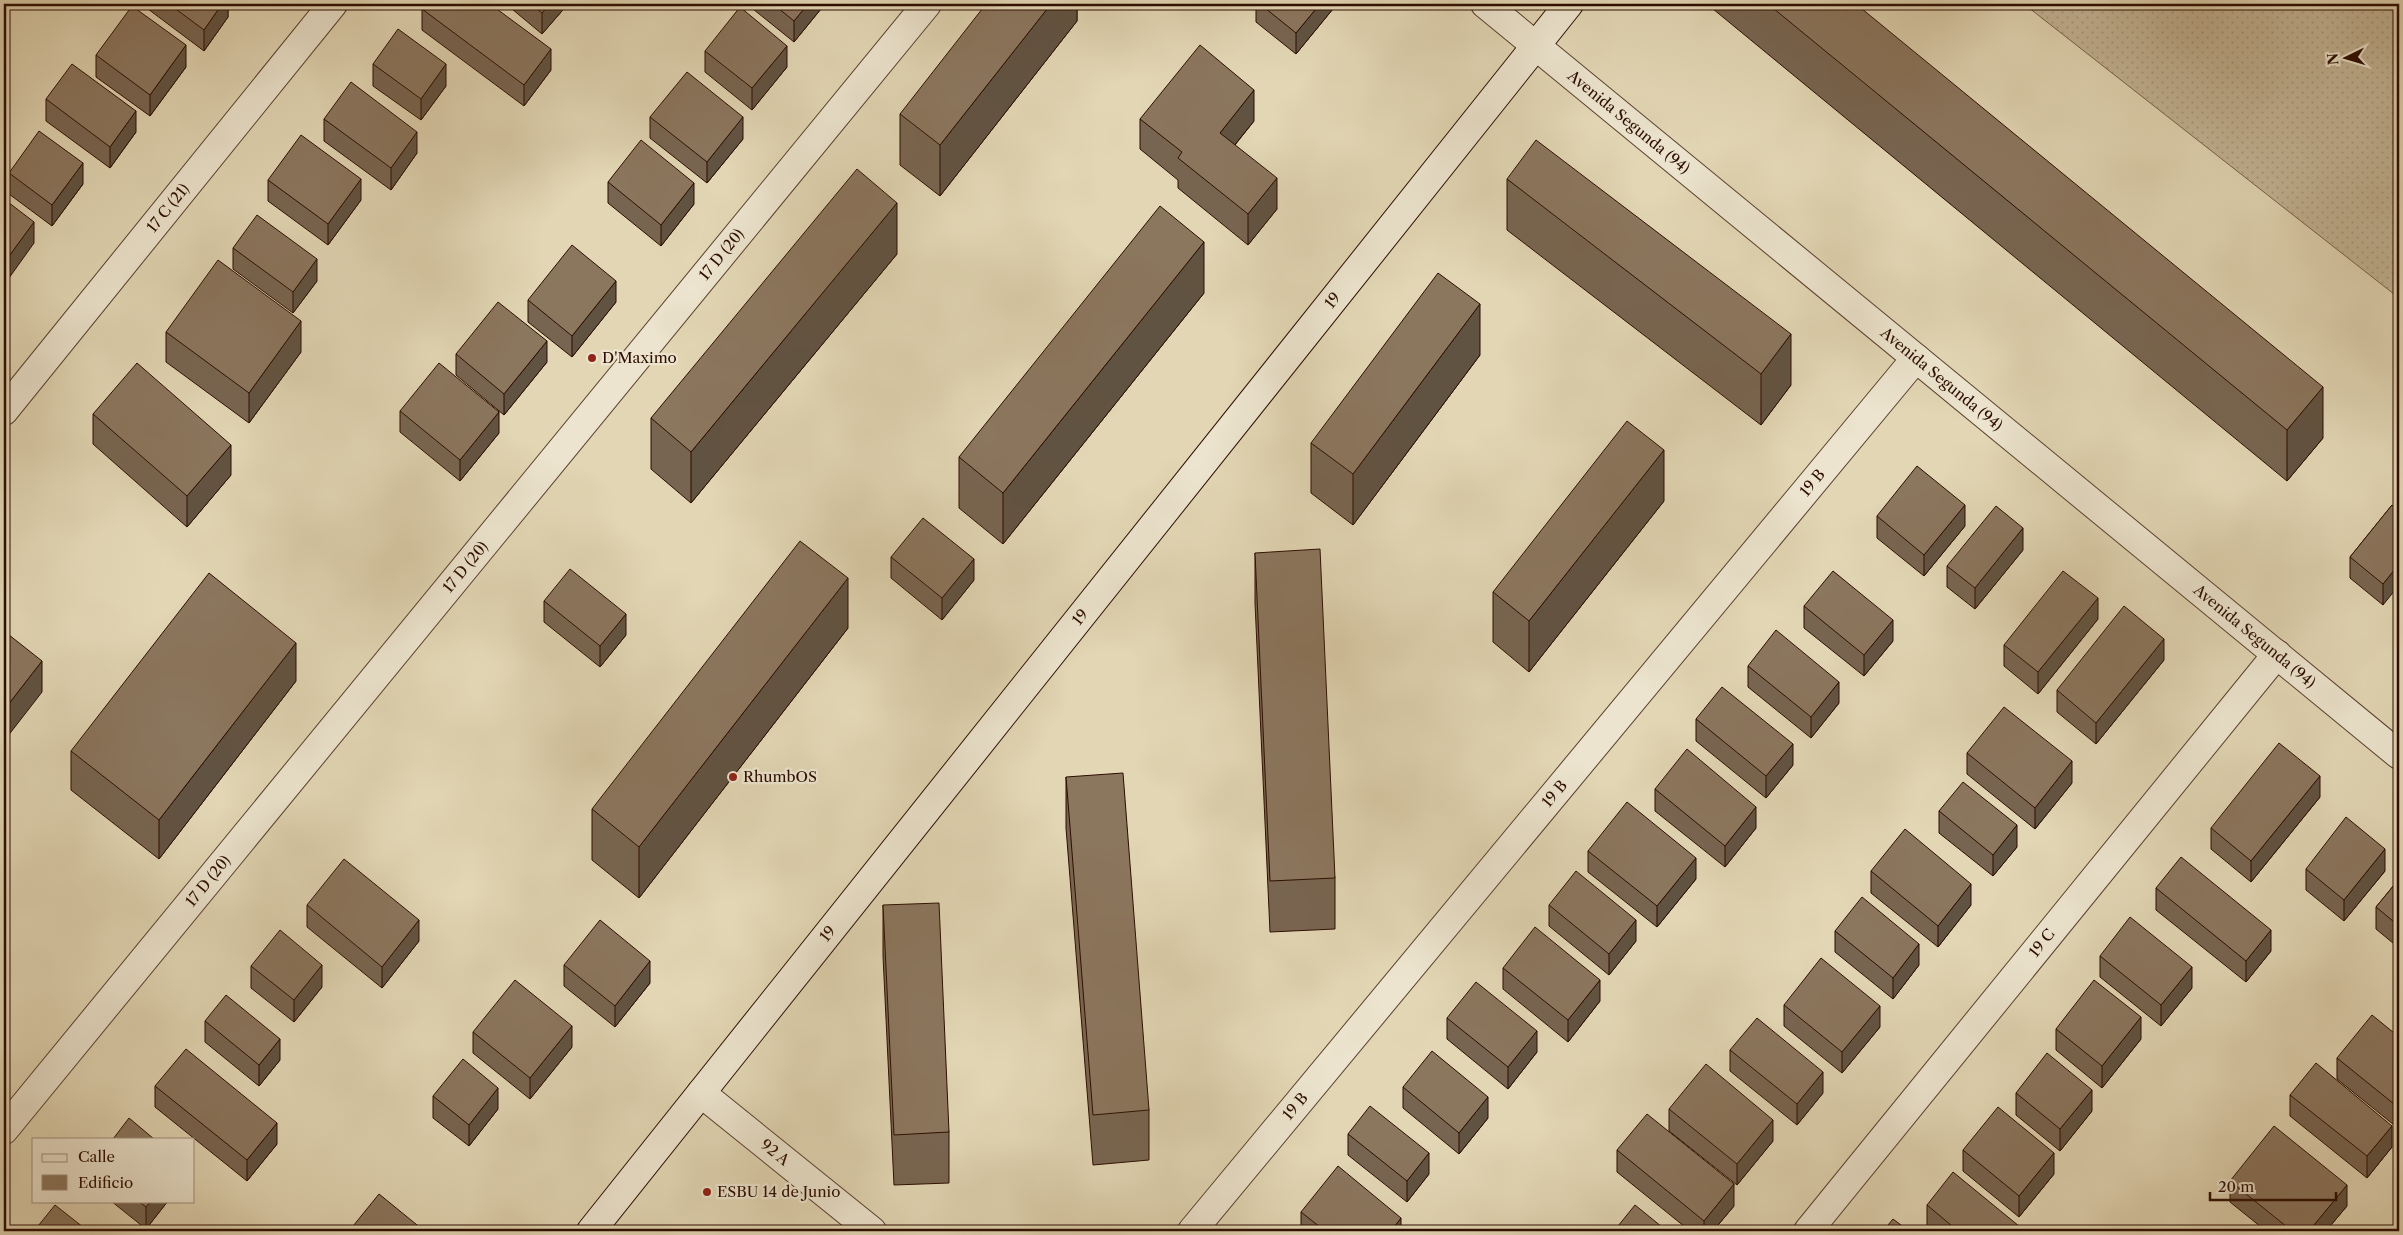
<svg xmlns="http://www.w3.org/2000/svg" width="2403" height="1235" font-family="'Libre Caslon Text',serif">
	<defs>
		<pattern id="grass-dots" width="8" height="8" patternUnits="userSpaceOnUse" patternTransform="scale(1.25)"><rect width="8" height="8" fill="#c3b495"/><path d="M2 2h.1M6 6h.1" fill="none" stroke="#a89a7f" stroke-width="1.8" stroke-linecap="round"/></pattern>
	</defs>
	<rect width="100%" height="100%" fill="#e2d6b4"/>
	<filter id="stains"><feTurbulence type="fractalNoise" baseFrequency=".004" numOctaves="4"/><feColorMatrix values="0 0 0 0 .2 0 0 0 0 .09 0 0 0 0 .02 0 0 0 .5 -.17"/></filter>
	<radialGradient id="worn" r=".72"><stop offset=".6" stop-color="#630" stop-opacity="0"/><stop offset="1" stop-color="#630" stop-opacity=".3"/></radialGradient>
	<polygon fill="url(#grass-dots)" stroke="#78604a" points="2024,4 2399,4 2399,298"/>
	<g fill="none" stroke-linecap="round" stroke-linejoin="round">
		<defs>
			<g id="street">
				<path id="s1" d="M1485 4 2399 755"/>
				<path id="s2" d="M4 411 333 4"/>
				<path id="s3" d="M701 1093 872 1231"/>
				<path id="s4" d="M4 1130 927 4"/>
				<path id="s5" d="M1192 1231 1916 358"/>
				<path id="s6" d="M1808 1231 2277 654"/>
			</g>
			<g id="secondary">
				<path id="s7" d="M591 1231 1569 4"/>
			</g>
		</defs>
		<use href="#street" stroke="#5a3f2d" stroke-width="30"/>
		<use href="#secondary" stroke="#2c0d00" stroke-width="30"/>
		<use href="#street" stroke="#ece4ce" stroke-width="28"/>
		<use href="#secondary" stroke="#ece4ce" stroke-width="28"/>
	</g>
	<g fill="#786551" stroke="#2c0d00">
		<polygon points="144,4 228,4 228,17 204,51 144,6"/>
		<polygon points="506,4 568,4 542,34"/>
		<polygon points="748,4 825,4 794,42 748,5"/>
		<polygon points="1077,4 1077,21 940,196 900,165 900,114"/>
		<polygon points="1256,4 1337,4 1296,54 1256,22"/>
		<polygon points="1707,4 1856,4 2323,438 2287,481"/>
		<polygon points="422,9 551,70 524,106 422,30"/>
		<polygon points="705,51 787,67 752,110 705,72"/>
		<polygon points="96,55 186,67 150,116 96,77"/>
		<polygon points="373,64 446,86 421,120 373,86"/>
		<polygon points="46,99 136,132 110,168 46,121"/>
		<polygon points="650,117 743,139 707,183 650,138"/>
		<polygon points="324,119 417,153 391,190 324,141"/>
		<polygon points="1140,119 1254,121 1235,145 1277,209 1248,245 1178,188 1178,180 1140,149"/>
		<polygon points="9,173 83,184 52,226 9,194"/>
		<polygon points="1507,179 1791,385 1761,425 1507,230"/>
		<polygon points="268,180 361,200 328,245 268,201"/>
		<polygon points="608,182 694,204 661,246 608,203"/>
		<polygon points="233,248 317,281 293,313 233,269"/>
		<polygon points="897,254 691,503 651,469 651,418"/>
		<polygon points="1204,293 1003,544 959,508 959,457"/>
		<polygon points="528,300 616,302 572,357 528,322"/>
		<polygon points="166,332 301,352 249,423 166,362"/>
		<polygon points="456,354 547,362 504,415 456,375"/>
		<polygon points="1480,355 1353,525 1311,493 1311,443"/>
		<polygon points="400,411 499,433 460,481 400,432"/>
		<polygon points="93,414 231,475 187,527 93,444"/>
		<polygon points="1664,501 1529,672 1493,642 1493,592"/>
		<polygon points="2392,505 2383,605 2350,578 2350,557"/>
		<polygon points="1877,516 1965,526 1924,576 1877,538"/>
		<polygon points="2023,550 1975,609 1947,587 1947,566"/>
		<polygon points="1255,553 1335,878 1335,929 1270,932 1255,603"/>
		<polygon points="891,557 974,580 942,620 891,578"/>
		<polygon points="544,601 626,635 600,667 544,622"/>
		<polygon points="1804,606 1893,641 1864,676 1804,628"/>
		<polygon points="2098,619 2038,694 2004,666 2004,645"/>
		<polygon points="848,628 639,898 592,860 592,809"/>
		<polygon points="2164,660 2096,744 2057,712 2057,690"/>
		<polygon points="1748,666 1839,703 1811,738 1748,687"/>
		<polygon points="296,681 159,859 71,790 71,751"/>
		<polygon points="1696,719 1793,765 1766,798 1696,741"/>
		<polygon points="1967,753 2072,783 2035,829 1967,774"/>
		<polygon points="1066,777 1149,1110 1149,1160 1093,1165 1066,828"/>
		<polygon points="1655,789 1756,828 1725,867 1655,811"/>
		<polygon points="2320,797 2251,882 2211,849 2211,828"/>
		<polygon points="1939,811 2017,847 1993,876 1939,833"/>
		<polygon points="1588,851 1696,879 1657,927 1588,872"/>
		<polygon points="2306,869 2385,871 2344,921 2306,890"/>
		<polygon points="1871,871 1971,905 1938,947 1871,893"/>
		<polygon points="2399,879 2399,948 2376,929 2376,907"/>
		<polygon points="2156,888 2271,951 2246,982 2156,910"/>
		<polygon points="307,905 419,941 382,988 307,927"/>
		<polygon points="883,905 949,1132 949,1183 894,1185 883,956"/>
		<polygon points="1549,905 1636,941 1609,975 1549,926"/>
		<polygon points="1835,931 1919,965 1893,999 1835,952"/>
		<polygon points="2100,956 2192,988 2161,1026 2100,977"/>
		<polygon points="564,965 650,983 615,1027 564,986"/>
		<polygon points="251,966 322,987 294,1022 251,988"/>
		<polygon points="1503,968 1600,1001 1568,1042 1503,989"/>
		<polygon points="1784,1005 1880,1027 1842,1073 1784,1026"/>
		<polygon points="1447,1018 1537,1052 1508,1089 1447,1039"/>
		<polygon points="205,1021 280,1060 259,1086 205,1042"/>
		<polygon points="2056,1029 2141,1039 2102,1088 2056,1050"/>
		<polygon points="473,1032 572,1047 530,1099 473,1053"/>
		<polygon points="2399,1037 2394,1125 2337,1079 2337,1058"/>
		<polygon points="1730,1050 1823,1093 1797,1125 1730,1071"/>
		<polygon points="155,1086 277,1144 247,1181 155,1107"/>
		<polygon points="1403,1087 1488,1118 1459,1154 1403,1108"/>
		<polygon points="2016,1093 2092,1111 2060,1151 2016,1115"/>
		<polygon points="2290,1095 2392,1147 2367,1178 2290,1116"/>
		<polygon points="433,1096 498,1109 469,1146 433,1118"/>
		<polygon points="1669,1109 1773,1141 1737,1185 1669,1131"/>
		<polygon points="1348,1134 1429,1174 1407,1202 1348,1155"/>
		<polygon points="1617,1150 1734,1206 1713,1231 1690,1231 1617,1172"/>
		<polygon points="1963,1150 2054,1174 2019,1217 1963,1171"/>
		<polygon points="2230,1181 2347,1206 2326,1231 2266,1231 2230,1202"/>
		<polygon points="111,1201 168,1201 146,1229"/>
		<polygon points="1927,1205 2025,1231 1932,1231 1927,1227"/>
		<polygon points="1301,1212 1401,1231 1301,1231"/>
	</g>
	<g fill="#615342" stroke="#2c0d00">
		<polygon points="222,4 228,4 228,17 204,51 204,30"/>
		<polygon points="550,4 568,4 542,34 542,13"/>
		<polygon points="808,4 825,4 794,42 794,21"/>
		<polygon points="1051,4 1077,4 1077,21 940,196 940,145"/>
		<polygon points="1320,4 1337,4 1296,54 1296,33"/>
		<polygon points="186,45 186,67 150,116 150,95"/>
		<polygon points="787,46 787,67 752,110 752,88"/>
		<polygon points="551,49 551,70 524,106 524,85"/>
		<polygon points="446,64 446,86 421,120 421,99"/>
		<polygon points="1254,90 1254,121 1220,163 1220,133"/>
		<polygon points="136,111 136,132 110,168 110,147"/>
		<polygon points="743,117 743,139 707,183 707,162"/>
		<polygon points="417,132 417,153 391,190 391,168"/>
		<polygon points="83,163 83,184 52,226 52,205"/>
		<polygon points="1277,178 1277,209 1248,245 1248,214"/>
		<polygon points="361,179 361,200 328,245 328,224"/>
		<polygon points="694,183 694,204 661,246 661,225"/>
		<polygon points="897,203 897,254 691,503 691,452"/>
		<polygon points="34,222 34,243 4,285 4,263"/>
		<polygon points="1204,242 1204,293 1003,544 1003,493"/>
		<polygon points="317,259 317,281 293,313 293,292"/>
		<polygon points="616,281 616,302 572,357 572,336"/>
		<polygon points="1480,304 1480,355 1353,525 1353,474"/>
		<polygon points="301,321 301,352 249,423 249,393"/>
		<polygon points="1791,334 1791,385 1761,425 1761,374"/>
		<polygon points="547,341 547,362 504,415 504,394"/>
		<polygon points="2323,387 2323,438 2287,481 2287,430"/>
		<polygon points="499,412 499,433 460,481 460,460"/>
		<polygon points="231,445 231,475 187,527 187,496"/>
		<polygon points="1664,450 1664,501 1529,672 1529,621"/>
		<polygon points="1965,505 1965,526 1924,576 1924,555"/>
		<polygon points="2023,528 2023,550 1975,609 1975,588"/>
		<polygon points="974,559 974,580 942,620 942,598"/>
		<polygon points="2399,564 2399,585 2383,605 2383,584"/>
		<polygon points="848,578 848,628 639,898 639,847"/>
		<polygon points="2098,598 2098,619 2038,694 2038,672"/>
		<polygon points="626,614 626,635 600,667 600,646"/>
		<polygon points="1893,620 1893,641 1864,676 1864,655"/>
		<polygon points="2164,639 2164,660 2096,744 2096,723"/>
		<polygon points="296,643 296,681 159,859 159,820"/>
		<polygon points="42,661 42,692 4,741 4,710"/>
		<polygon points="1839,682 1839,703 1811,738 1811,717"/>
		<polygon points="1793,744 1793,765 1766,798 1766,776"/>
		<polygon points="2072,761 2072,783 2035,829 2035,808"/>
		<polygon points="2320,776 2320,797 2251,882 2251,861"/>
		<polygon points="1756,807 1756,828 1725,867 1725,846"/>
		<polygon points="2017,825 2017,847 1993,876 1993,855"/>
		<polygon points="2385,849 2385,871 2344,921 2344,900"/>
		<polygon points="1696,858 1696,879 1657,927 1657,906"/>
		<polygon points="1971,884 1971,905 1938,947 1938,926"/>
		<polygon points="419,920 419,941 382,988 382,967"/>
		<polygon points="1636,920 1636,941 1609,975 1609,954"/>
		<polygon points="2271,930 2271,951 2246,982 2246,961"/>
		<polygon points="1919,944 1919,965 1893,999 1893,978"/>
		<polygon points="650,961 650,983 615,1027 615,1006"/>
		<polygon points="322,965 322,987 294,1022 294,1000"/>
		<polygon points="2192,967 2192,988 2161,1026 2161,1005"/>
		<polygon points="1600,980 1600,1001 1568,1042 1568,1020"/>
		<polygon points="1880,1006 1880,1027 1842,1073 1842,1052"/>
		<polygon points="2141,1017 2141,1039 2102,1088 2102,1066"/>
		<polygon points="572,1026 572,1047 530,1099 530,1078"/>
		<polygon points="1537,1031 1537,1052 1508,1089 1508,1067"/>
		<polygon points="280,1039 280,1060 259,1086 259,1065"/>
		<polygon points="1823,1072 1823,1093 1797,1125 1797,1104"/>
		<polygon points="498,1088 498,1109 469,1146 469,1125"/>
		<polygon points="2092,1090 2092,1111 2060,1151 2060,1129"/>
		<polygon points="1488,1097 1488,1118 1459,1154 1459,1133"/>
		<polygon points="2399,1097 2399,1119 2394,1125 2394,1104"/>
		<polygon points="1773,1120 1773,1141 1737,1185 1737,1164"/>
		<polygon points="277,1123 277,1144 247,1181 247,1160"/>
		<polygon points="2392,1126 2392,1147 2367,1178 2367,1156"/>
		<polygon points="1429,1153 1429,1174 1407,1202 1407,1181"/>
		<polygon points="2054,1153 2054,1174 2019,1217 2019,1196"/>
		<polygon points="1734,1184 1734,1206 1713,1231 1704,1231 1704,1221"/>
		<polygon points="2347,1185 2347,1206 2326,1231 2309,1231"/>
		<polygon points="151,1201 168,1201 146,1229 146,1207"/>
		<polygon points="1401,1218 1401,1231 1391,1231"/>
	</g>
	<g fill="#8b765e" stroke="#2c0d00">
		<polygon points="169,4 222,4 204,30"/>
		<polygon points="426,4 490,4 551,49 524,85 422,9"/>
		<polygon points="531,4 550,4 542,13"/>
		<polygon points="773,4 808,4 794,21"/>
		<polygon points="986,4 1051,4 940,145 900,114"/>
		<polygon points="1260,4 1320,4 1296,33"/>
		<polygon points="1768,4 1856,4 2323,387 2287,430"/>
		<polygon points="132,6 186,45 150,95 96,55"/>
		<polygon points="740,7 787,46 752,88 705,51"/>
		<polygon points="398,29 446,64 421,99 373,64"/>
		<polygon points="1200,45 1254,90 1220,133 1277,178 1248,214 1178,158 1182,152 1140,119"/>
		<polygon points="72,64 136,111 110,147 46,99"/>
		<polygon points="687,72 743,117 707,162 650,117"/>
		<polygon points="351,82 417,132 391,168 324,119"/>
		<polygon points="39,131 83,163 52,205 9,173"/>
		<polygon points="301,135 361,179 328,224 268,180"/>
		<polygon points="641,140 694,183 661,225 608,182"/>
		<polygon points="1536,140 1791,334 1761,374 1507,179"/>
		<polygon points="857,169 897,203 691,452 651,418"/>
		<polygon points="4,199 34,222 4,263"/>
		<polygon points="1160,206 1204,242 1003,493 959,457"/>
		<polygon points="257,215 317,259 293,292 233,248"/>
		<polygon points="572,245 616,281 572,336 528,300"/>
		<polygon points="218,260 301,321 249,393 166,332"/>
		<polygon points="1438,273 1480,304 1353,474 1311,443"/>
		<polygon points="498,302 547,341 504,394 456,354"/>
		<polygon points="137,363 231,445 187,496 93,414"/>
		<polygon points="439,363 499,412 460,460 400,411"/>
		<polygon points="1627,421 1664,450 1529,621 1493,592"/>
		<polygon points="1917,466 1965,505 1924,555 1877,516"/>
		<polygon points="2392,505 2399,511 2399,564 2383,584 2350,557"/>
		<polygon points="1996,506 2023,528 1975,588 1947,566"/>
		<polygon points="923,518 974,559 942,598 891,557"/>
		<polygon points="800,541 848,578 639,847 592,809"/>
		<polygon points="1320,549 1335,878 1270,881 1255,553"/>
		<polygon points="570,569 626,614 600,646 544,601"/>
		<polygon points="1833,571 1893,620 1864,655 1804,606"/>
		<polygon points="2063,571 2098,598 2038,672 2004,645"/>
		<polygon points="209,573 296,643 159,820 71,751"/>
		<polygon points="2124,606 2164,639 2096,723 2057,690"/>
		<polygon points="1776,630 1839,682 1811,717 1748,666"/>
		<polygon points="4,631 42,661 4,710"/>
		<polygon points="1722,687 1793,744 1766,776 1696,719"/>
		<polygon points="2004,707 2072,761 2035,808 1967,753"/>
		<polygon points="2279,743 2320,776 2251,861 2211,828"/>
		<polygon points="1687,749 1756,807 1725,846 1655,789"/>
		<polygon points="1123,773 1149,1110 1093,1115 1066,777"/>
		<polygon points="1963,782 2017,825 1993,855 1939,811"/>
		<polygon points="1627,802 1696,858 1657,906 1588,851"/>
		<polygon points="2346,817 2385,849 2344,900 2306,869"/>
		<polygon points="1905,829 1971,884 1938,926 1871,871"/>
		<polygon points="2181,857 2271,930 2246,961 2156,888"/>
		<polygon points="344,859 419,920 382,967 307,905"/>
		<polygon points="1576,871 1636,920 1609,954 1549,905"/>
		<polygon points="2399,879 2399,926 2376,907"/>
		<polygon points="1862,897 1919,944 1893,978 1835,931"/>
		<polygon points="939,903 949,1132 894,1135 883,905"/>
		<polygon points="2130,917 2192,967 2161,1005 2100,956"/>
		<polygon points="600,920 650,961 615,1006 564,965"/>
		<polygon points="1535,927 1600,980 1568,1020 1503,968"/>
		<polygon points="280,930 322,965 294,1000 251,966"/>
		<polygon points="1821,958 1880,1006 1842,1052 1784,1005"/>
		<polygon points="515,980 572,1026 530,1078 473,1032"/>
		<polygon points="2094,980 2141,1017 2102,1066 2056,1029"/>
		<polygon points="1476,982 1537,1031 1508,1067 1447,1018"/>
		<polygon points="226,995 280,1039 259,1065 205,1021"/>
		<polygon points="2372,1015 2399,1037 2399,1097 2394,1104 2337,1058"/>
		<polygon points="1757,1018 1823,1072 1797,1104 1730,1050"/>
		<polygon points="186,1049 277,1123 247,1160 155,1086"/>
		<polygon points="1432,1051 1488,1097 1459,1133 1403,1087"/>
		<polygon points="2047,1053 2092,1090 2060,1129 2016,1093"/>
		<polygon points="463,1059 498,1088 469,1125 433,1096"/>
		<polygon points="2316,1063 2392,1126 2367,1156 2290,1095"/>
		<polygon points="1706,1064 1773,1120 1737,1164 1669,1109"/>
		<polygon points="1370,1106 1429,1153 1407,1181 1348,1134"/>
		<polygon points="1998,1107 2054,1153 2019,1196 1963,1150"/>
		<polygon points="1647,1114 1734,1184 1704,1221 1617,1150"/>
		<polygon points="129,1118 154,1139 113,1139"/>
		<polygon points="2274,1126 2347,1185 2309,1231 2292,1231 2230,1181"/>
		<polygon points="1338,1166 1401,1218 1391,1231 1325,1231 1301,1212"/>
		<polygon points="1953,1172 2025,1231 1958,1231 1927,1205"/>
		<polygon points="379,1194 422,1229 421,1231 349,1231"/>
		<polygon points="138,1201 151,1201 146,1207"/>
		<polygon points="55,1205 88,1231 34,1231"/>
		<polygon points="1635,1205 1667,1231 1614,1231"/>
		<polygon points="1893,1219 1909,1231 1883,1231"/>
	</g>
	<g fill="#8f2418" stroke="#ece4ce" stroke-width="2">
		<circle cx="592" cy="358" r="5"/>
		<circle cx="733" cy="777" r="5"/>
		<circle cx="707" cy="1192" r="5"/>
	</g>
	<g text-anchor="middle" stroke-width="4.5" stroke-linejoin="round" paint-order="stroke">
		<g font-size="15" fill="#2c0d00" stroke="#ece4ce">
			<text dy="5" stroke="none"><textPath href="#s1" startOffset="186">Avenida Segunda (94)</textPath></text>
			<text dy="5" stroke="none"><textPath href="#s2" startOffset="261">17 C (21)</textPath></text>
			<text dy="5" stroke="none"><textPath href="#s4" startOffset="1132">17 D (20)</textPath></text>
			<text dy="5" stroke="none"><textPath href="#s7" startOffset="1190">19</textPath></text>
			<text dy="5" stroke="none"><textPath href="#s1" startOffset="591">Avenida Segunda (94)</textPath></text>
			<text dy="5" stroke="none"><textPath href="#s5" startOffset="972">19 B</textPath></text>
			<text dy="5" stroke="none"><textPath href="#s4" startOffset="728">17 D (20)</textPath></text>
			<text dy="5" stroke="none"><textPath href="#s7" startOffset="785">19</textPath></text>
			<text dy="5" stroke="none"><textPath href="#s1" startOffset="996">Avenida Segunda (94)</textPath></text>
			<text dy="5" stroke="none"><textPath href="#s5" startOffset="568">19 B</textPath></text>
			<text dy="5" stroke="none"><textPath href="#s4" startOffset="322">17 D (20)</textPath></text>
			<text dy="5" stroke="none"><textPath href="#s7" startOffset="380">19</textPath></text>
			<text dy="5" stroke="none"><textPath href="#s6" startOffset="371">19 C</textPath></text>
			<text dy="5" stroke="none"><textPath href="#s5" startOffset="162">19 B</textPath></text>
			<text dy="5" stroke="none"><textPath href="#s3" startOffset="95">92 A</textPath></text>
		</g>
		<g font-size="15" fill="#2c0d00" stroke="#ece4ce" text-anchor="start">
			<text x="602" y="363">D'Maximo</text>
			<text x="743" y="782">RhumbOS</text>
			<text x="717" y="1197">ESBU 14 de Junio</text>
		</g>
	</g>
	<rect width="2403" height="1235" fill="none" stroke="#e2d6b4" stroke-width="20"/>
	<rect x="5" y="5" width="2393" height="1225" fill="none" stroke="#2c0d00" stroke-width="2.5"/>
	<rect x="10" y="10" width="2383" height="1215" fill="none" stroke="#2c0d00"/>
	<rect x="32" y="1138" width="162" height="65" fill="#ece4ce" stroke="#9f8e7c"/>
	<rect x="42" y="1154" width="25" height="8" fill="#ece4ce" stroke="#9f8e7c"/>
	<text x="78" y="1162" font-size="15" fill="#2c0d00">Calle</text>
	<rect x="42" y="1175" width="25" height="15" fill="#8b765e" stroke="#9f8e7c"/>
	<text x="78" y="1188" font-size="15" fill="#2c0d00">Edificio</text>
	<g transform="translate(2346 58) rotate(265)" stroke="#ece4ce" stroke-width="4" paint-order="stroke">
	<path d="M0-4L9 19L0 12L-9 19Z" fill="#2c0d00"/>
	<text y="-8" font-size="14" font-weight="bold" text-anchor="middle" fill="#2c0d00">N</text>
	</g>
	<path d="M2210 1192v8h126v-8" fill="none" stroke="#2c0d00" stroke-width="2.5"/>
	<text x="2218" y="1192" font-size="15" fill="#2c0d00" stroke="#ece4ce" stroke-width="4" paint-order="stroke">20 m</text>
	<rect width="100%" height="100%" filter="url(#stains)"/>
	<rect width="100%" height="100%" fill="url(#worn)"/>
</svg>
